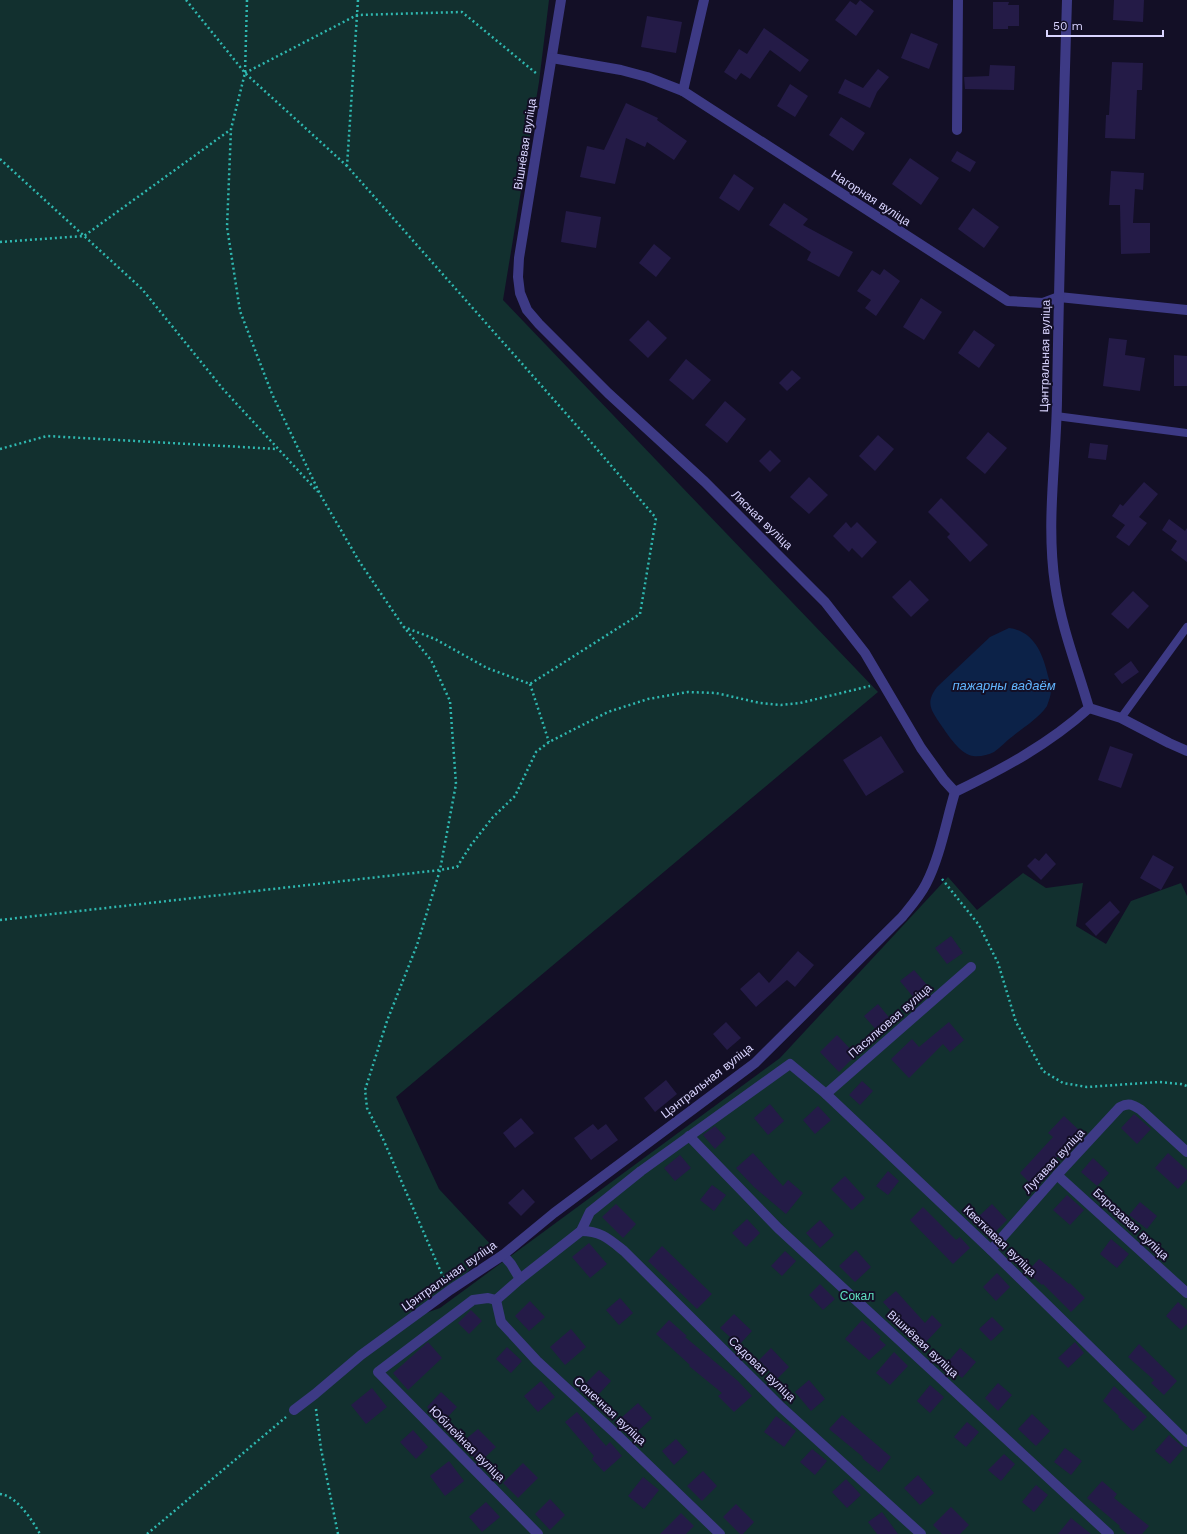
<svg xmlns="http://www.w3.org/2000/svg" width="1187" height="1534" font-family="'Work Sans',sans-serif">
	<rect width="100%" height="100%" fill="#130f26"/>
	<polygon fill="#12302f" points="0,0 549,0 539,82 503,300 878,692 396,1097 439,1189 493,1247 426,1313 440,1308 780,1058 948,877 977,910 1023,873 1046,888 1083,883 1076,926 1106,944 1131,901 1181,883 1187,896 1187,1534 0,1534"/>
	<path fill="#0c2248" d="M1009 628C1034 631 1043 654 1048 676 1050 682 1052 691 1050 697 1049 700 1048 703 1047 706 1039 718 1024 727 1013 736 1006 741 1000 748 994 752 988 755 980 757 973 756 960 754 948 735 941 725 931 710 925 703 937 687L990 637Z"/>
	<g fill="#241b47">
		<polygon points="860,0 874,11 856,36 835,20 850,1 856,5"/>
		<polygon points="1114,0 1144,0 1143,22 1113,20"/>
		<polygon points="993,2 1009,2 1008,5 1019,5 1019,26 1008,26 1008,29 993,29"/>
		<polygon points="647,16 682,22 676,53 641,47"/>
		<polygon points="764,28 809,60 800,72 770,50 750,79 741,73 736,80 724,72 739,49 747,54"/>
		<polygon points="911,33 938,44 929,69 901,58"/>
		<polygon points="1112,62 1143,63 1142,90 1137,90 1135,139 1105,138 1106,115 1109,115"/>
		<polygon points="990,65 1015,66 1014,90 965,89 964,77 989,76"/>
		<polygon points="878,69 889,77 877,92 870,108 838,93 845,79 863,88"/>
		<polygon points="790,84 808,96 795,117 777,106"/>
		<polygon points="626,103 658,118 657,120 687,141 674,160 647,142 645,147 626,138 615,184 580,177 587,146 604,150"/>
		<polygon points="841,117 865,133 853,151 829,135"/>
		<polygon points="957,151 976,162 970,172 951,161"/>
		<polygon points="910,158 939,178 921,205 892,184"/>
		<polygon points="1111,171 1144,173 1143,190 1135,189 1133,223 1150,223 1150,253 1121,254 1120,205 1109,205"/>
		<polygon points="734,174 754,188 739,211 719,198"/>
		<polygon points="784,203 808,219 803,225 853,252 839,277 807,260 811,252 769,225"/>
		<polygon points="973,208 999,227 984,248 958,229"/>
		<polygon points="566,211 601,217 596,248 561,242"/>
		<polygon points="654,244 671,258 656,277 639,263"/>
		<polygon points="884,269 900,281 876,316 865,308 871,300 857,291 872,270 880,275"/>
		<polygon points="921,298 942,312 924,340 903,327"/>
		<polygon points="648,320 667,338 648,358 629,340"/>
		<polygon points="974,330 995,345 979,368 958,353"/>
		<polygon points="1109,338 1127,340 1125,355 1145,358 1140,391 1103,386"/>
		<polygon points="1174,355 1187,356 1187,386 1174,386"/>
		<polygon points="686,359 711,380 693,400 669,380"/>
		<polygon points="792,370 801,378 787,391 779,383"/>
		<polygon points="725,401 746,419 727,443 705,425"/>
		<polygon points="988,432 1007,448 985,474 966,458"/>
		<polygon points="878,435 894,449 875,471 859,456"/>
		<polygon points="1090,443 1108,445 1106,460 1088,458"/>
		<polygon points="770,450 781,461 770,472 759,461"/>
		<polygon points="809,477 828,495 809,514 790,497"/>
		<polygon points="1144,482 1158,494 1139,517 1147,523 1129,546 1116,537 1125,525 1112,516 1120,504 1123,506"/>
		<polygon points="941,498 988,545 970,562 947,537 950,534 928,512"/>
		<polygon points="1169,519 1185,531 1187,528 1187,562 1171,550 1177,541 1162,530"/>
		<polygon points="846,522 851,528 857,522 877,542 862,558 852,548 849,552 833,536"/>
		<polygon points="910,580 929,600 911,617 892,597"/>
		<polygon points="1133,591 1149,606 1128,629 1111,614"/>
		<polygon points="1131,661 1139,672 1122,684 1114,674"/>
		<polygon points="881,736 904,772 866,796 843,760"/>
		<polygon points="1110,746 1133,754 1121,788 1098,780"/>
		<polygon points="1046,853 1056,864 1041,880 1027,866 1035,858 1039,861"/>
		<polygon points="1153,855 1174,867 1161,890 1140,878"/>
		<polygon points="1110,901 1120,912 1096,936 1085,924"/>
		<polygon points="951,936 963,953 947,964 935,948"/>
		<polygon points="798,951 814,965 795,987 787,980 756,1007 740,989 759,972 769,983"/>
		<polygon points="914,970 928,986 914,998 900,981"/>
		<polygon points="878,1004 892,1021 879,1033 864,1016"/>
		<polygon points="726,1022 741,1038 727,1050 713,1034"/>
		<polygon points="949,1022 964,1040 950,1052 943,1044 909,1078 891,1059 912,1039 919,1047"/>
		<polygon points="837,1035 856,1055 839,1072 820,1052"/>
		<polygon points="666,1080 677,1094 655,1112 644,1098"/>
		<polygon points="862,1081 873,1091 860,1105 849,1095"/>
		<polygon points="770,1104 784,1121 768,1135 754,1118"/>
		<polygon points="818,1106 831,1120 815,1134 803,1120"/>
		<polygon points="1134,1114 1151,1129 1137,1144 1121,1128"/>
		<polygon points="1064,1116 1081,1132 1031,1184 1020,1173 1053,1137 1048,1133"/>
		<polygon points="521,1118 534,1133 515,1148 503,1133"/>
		<polygon points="593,1124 598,1130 606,1124 618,1140 591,1160 574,1138"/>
		<polygon points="715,1126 726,1138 715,1149 703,1135"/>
		<polygon points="753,1153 783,1186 788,1180 803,1193 786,1214 754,1187 736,1168"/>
		<polygon points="1168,1153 1187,1170 1187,1179 1178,1189 1155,1168"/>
		<polygon points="680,1155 691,1168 675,1181 664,1168"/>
		<polygon points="1093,1158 1109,1173 1097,1186 1081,1172"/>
		<polygon points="888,1171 899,1181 888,1195 876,1186"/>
		<polygon points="845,1176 865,1198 852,1210 831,1189"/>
		<polygon points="712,1185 726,1195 714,1211 700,1200"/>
		<polygon points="523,1189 535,1202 521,1216 508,1203"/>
		<polygon points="1067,1195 1084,1210 1070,1225 1053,1210"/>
		<polygon points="1140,1202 1157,1216 1147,1229 1129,1215"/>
		<polygon points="616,1204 636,1224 623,1238 602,1217"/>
		<polygon points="992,1204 1007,1220 995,1232 979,1216"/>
		<polygon points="923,1207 956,1240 960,1237 970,1248 953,1264 910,1220"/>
		<polygon points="747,1219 760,1233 746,1247 732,1233"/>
		<polygon points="820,1220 834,1235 820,1248 806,1233"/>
		<polygon points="1111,1239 1129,1254 1117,1268 1100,1254"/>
		<polygon points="589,1243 607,1264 590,1278 572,1257"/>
		<polygon points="662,1246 712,1294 697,1309 648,1261"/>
		<polygon points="856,1250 871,1267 855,1282 839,1266"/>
		<polygon points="785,1251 796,1261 782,1276 771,1266"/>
		<polygon points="1039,1259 1069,1284 1070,1283 1085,1298 1071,1312 1043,1284 1042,1285 1027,1272"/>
		<polygon points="997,1273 1010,1287 996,1301 983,1287"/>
		<polygon points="820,1284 835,1299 823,1310 809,1295"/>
		<polygon points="896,1291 925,1323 932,1315 942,1325 925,1343 901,1322 883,1302"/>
		<polygon points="620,1298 633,1313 619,1325 606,1310"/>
		<polygon points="530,1301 545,1317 529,1331 515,1316"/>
		<polygon points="1178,1302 1187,1310 1187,1324 1181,1330 1166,1316"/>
		<polygon points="471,1310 482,1321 469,1334 458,1323"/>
		<polygon points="734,1314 752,1331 739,1345 720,1328"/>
		<polygon points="992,1317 1004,1329 991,1341 979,1329"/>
		<polygon points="669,1320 687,1336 685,1337 738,1381 752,1396 734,1412 718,1396 722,1393 689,1366 690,1365 656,1334"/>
		<polygon points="862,1320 881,1337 879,1339 886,1345 869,1360 845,1339"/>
		<polygon points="571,1329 586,1347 565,1365 550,1347"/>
		<polygon points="428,1342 442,1358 408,1390 393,1373"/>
		<polygon points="1075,1342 1084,1353 1068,1368 1058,1358"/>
		<polygon points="1139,1344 1177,1381 1164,1395 1151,1383 1154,1380 1128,1357"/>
		<polygon points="507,1347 522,1361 511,1373 496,1359"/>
		<polygon points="771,1348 789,1367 777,1379 759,1360"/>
		<polygon points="960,1348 976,1362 962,1378 946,1364"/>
		<polygon points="894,1352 908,1366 890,1385 876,1373"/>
		<polygon points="599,1370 611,1381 598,1395 586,1383"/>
		<polygon points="809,1380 825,1399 811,1411 795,1392"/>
		<polygon points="541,1381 555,1397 538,1412 524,1396"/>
		<polygon points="998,1383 1012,1395 998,1411 985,1398"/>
		<polygon points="930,1385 944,1397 930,1413 917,1401"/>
		<polygon points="1114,1386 1147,1417 1133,1431 1118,1417 1119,1416 1103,1401"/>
		<polygon points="372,1388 387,1407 366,1424 351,1405"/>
		<polygon points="441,1392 457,1407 442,1423 427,1407"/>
		<polygon points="638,1403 652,1418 636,1433 621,1418"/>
		<polygon points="577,1412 606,1446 610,1442 622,1456 604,1472 592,1459 594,1456 565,1422"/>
		<polygon points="1032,1414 1050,1431 1036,1446 1018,1429"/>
		<polygon points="842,1415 891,1457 879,1472 862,1458 863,1457 829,1429"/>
		<polygon points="776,1416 796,1431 784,1447 764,1432"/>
		<polygon points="967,1422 979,1432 966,1447 954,1437"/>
		<polygon points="478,1429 496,1447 479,1463 461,1443"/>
		<polygon points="413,1430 428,1447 416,1459 400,1442"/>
		<polygon points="1169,1435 1184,1448 1170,1464 1155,1451"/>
		<polygon points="676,1439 688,1452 674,1465 662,1451"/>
		<polygon points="1065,1448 1082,1461 1071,1475 1054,1462"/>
		<polygon points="812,1449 827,1461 815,1475 800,1462"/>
		<polygon points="1004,1454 1015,1464 1001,1481 988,1470"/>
		<polygon points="449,1461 464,1481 445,1496 430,1476"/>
		<polygon points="523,1463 538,1478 518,1498 503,1483"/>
		<polygon points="703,1471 717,1486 702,1501 687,1486"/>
		<polygon points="918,1475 934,1493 920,1505 904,1488"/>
		<polygon points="643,1477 659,1490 644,1509 628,1496"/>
		<polygon points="846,1479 861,1495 847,1508 832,1492"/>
		<polygon points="1102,1481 1117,1494 1114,1498 1149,1526 1142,1534 1127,1534 1119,1527 1120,1526 1087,1498"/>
		<polygon points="1036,1485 1048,1495 1034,1512 1022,1502"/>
		<polygon points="550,1499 565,1515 550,1530 535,1514"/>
		<polygon points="486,1502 500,1517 482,1532 469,1517"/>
		<polygon points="736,1504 754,1522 743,1534 740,1534 723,1517"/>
		<polygon points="951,1507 969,1525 960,1534 942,1534 933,1525"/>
		<polygon points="882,1512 898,1534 877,1534 868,1522"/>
		<polygon points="681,1513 694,1526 686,1534 660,1534"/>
		<polygon points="1071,1518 1091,1534 1058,1534"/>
	</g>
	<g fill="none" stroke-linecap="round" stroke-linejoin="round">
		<g stroke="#2fb8b0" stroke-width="2.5" stroke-dasharray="2 3" stroke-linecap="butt">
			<polyline points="186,0 245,73 347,166"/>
			<polyline points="247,0 245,73 231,129 227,227 240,311 272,394 321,496 359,561 403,626 431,660 450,701 456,784 440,870 417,945 387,1021 365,1090 367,1108 383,1139 444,1279"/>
			<polyline points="358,0 347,166 578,427 656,518 640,614 530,684 487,668 435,639 404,627"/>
			<polyline points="245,73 357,15 462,12 537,74"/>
			<polyline points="0,159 142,289 223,389 318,492"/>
			<polyline points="0,242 84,236 230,130"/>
			<polyline points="0,449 47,436 277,449"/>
			<polyline points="530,684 549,742"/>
			<polyline points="942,879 979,925 998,963 1016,1022 1043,1071 1063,1083 1087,1087 1159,1082 1181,1084 1187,1086"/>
			<polyline points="0,920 440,870 457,867 471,845 493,817 515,796 536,752 549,742 608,712 648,699 688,692 716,693 760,703 781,705 800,703 870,686"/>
			<polyline points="316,1409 321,1449 338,1534"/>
			<path d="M0 1494C17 1496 32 1520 40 1534"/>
			<polyline points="147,1534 286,1417"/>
		</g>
		<g stroke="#3d3a85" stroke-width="8">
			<polyline points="1056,416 1187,433"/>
			<polyline points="1121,718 1187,627"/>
		</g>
		<g stroke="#3d3a85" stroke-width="10">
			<polyline points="561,0 519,258 518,277 520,293 527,310 539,324 608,393 705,482 825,602 865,653 921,748 944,780 955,792"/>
			<polyline points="552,58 621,70 647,77 683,91 1008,301 1043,303 1059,297 1187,310"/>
			<polyline points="683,91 704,0"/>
			<polyline points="957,130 958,0"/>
			<polyline points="1089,708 1121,718 1169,743 1187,751"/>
			<polyline points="826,1094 971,967"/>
			<polyline points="689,1136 778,1228 1109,1534"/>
			<polyline points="1057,1175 1187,1293"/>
			<path d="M581 1231C601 1231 609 1239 624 1251L781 1407 921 1534"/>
			<path d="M991 1250 1057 1175 1120 1107C1129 1102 1133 1105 1141 1110L1187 1152"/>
			<polyline points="503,1255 511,1264 520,1279"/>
			<polyline points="496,1300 520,1279 581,1231 590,1212 641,1171 790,1064 826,1094 991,1250 1187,1442"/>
			<polyline points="496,1300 488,1298 473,1300 378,1372 538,1534"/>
			<polyline points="496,1300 501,1322 537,1361 617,1435 720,1534"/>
			<path d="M294 1410 315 1394 361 1355 450 1290 503 1255 554 1213 755 1063 902 917C911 906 920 896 926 884 940 857 946 822 955 792 1003 769 1049 744 1089 708 1077 667 1061 626 1055 584 1046 523 1056 462 1057 401 1059 267 1063 134 1067 0"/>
		</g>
	</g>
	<g text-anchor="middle" stroke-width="4" stroke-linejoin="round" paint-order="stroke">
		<g font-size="12" fill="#d9d4ff" stroke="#130f26">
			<text transform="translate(525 144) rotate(-81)" y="4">Вішнёвая вуліца</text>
			<text transform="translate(871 198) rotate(33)" y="4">Нагорная вуліца</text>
			<text transform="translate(1045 356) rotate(-89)" y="4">Цэнтральная вуліца</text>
			<text transform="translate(762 520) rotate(44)" y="4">Лясная вуліца</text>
			<text transform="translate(890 1021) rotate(-41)" y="4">Пасялковая вуліца</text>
			<text transform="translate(707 1081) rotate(-38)" y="4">Цэнтральная вуліца</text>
			<text transform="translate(1054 1161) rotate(-47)" y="4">Лугавая вуліца</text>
			<text transform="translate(1131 1224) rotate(43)" y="4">Бярозавая вуліца</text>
			<text transform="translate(1000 1241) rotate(44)" y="4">Кветкавая вуліца</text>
			<text transform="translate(449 1276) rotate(-35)" y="4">Цэнтральная вуліца</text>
			<text transform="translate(923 1344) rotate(43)" y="4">Вішнёвая вуліца</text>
			<text transform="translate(762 1369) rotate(44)" y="4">Садовая вуліца</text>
			<text transform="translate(610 1411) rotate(43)" y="4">Сонечная вуліца</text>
			<text transform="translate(467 1444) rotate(45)" y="4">Юбілейная вуліца</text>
		</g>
		<g font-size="12" fill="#5fe0c0" stroke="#130f26">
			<text x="857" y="1300">Сокал</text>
		</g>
		<g font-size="13" font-style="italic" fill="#62b6ff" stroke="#130f26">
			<text x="1004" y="690">пажарны вадаём</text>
		</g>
	</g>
	<path d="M1047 30v6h116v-6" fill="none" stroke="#d9d4ff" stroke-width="2"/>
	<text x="1053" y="30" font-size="12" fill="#d9d4ff" stroke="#130f26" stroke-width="3" paint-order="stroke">50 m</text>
</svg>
